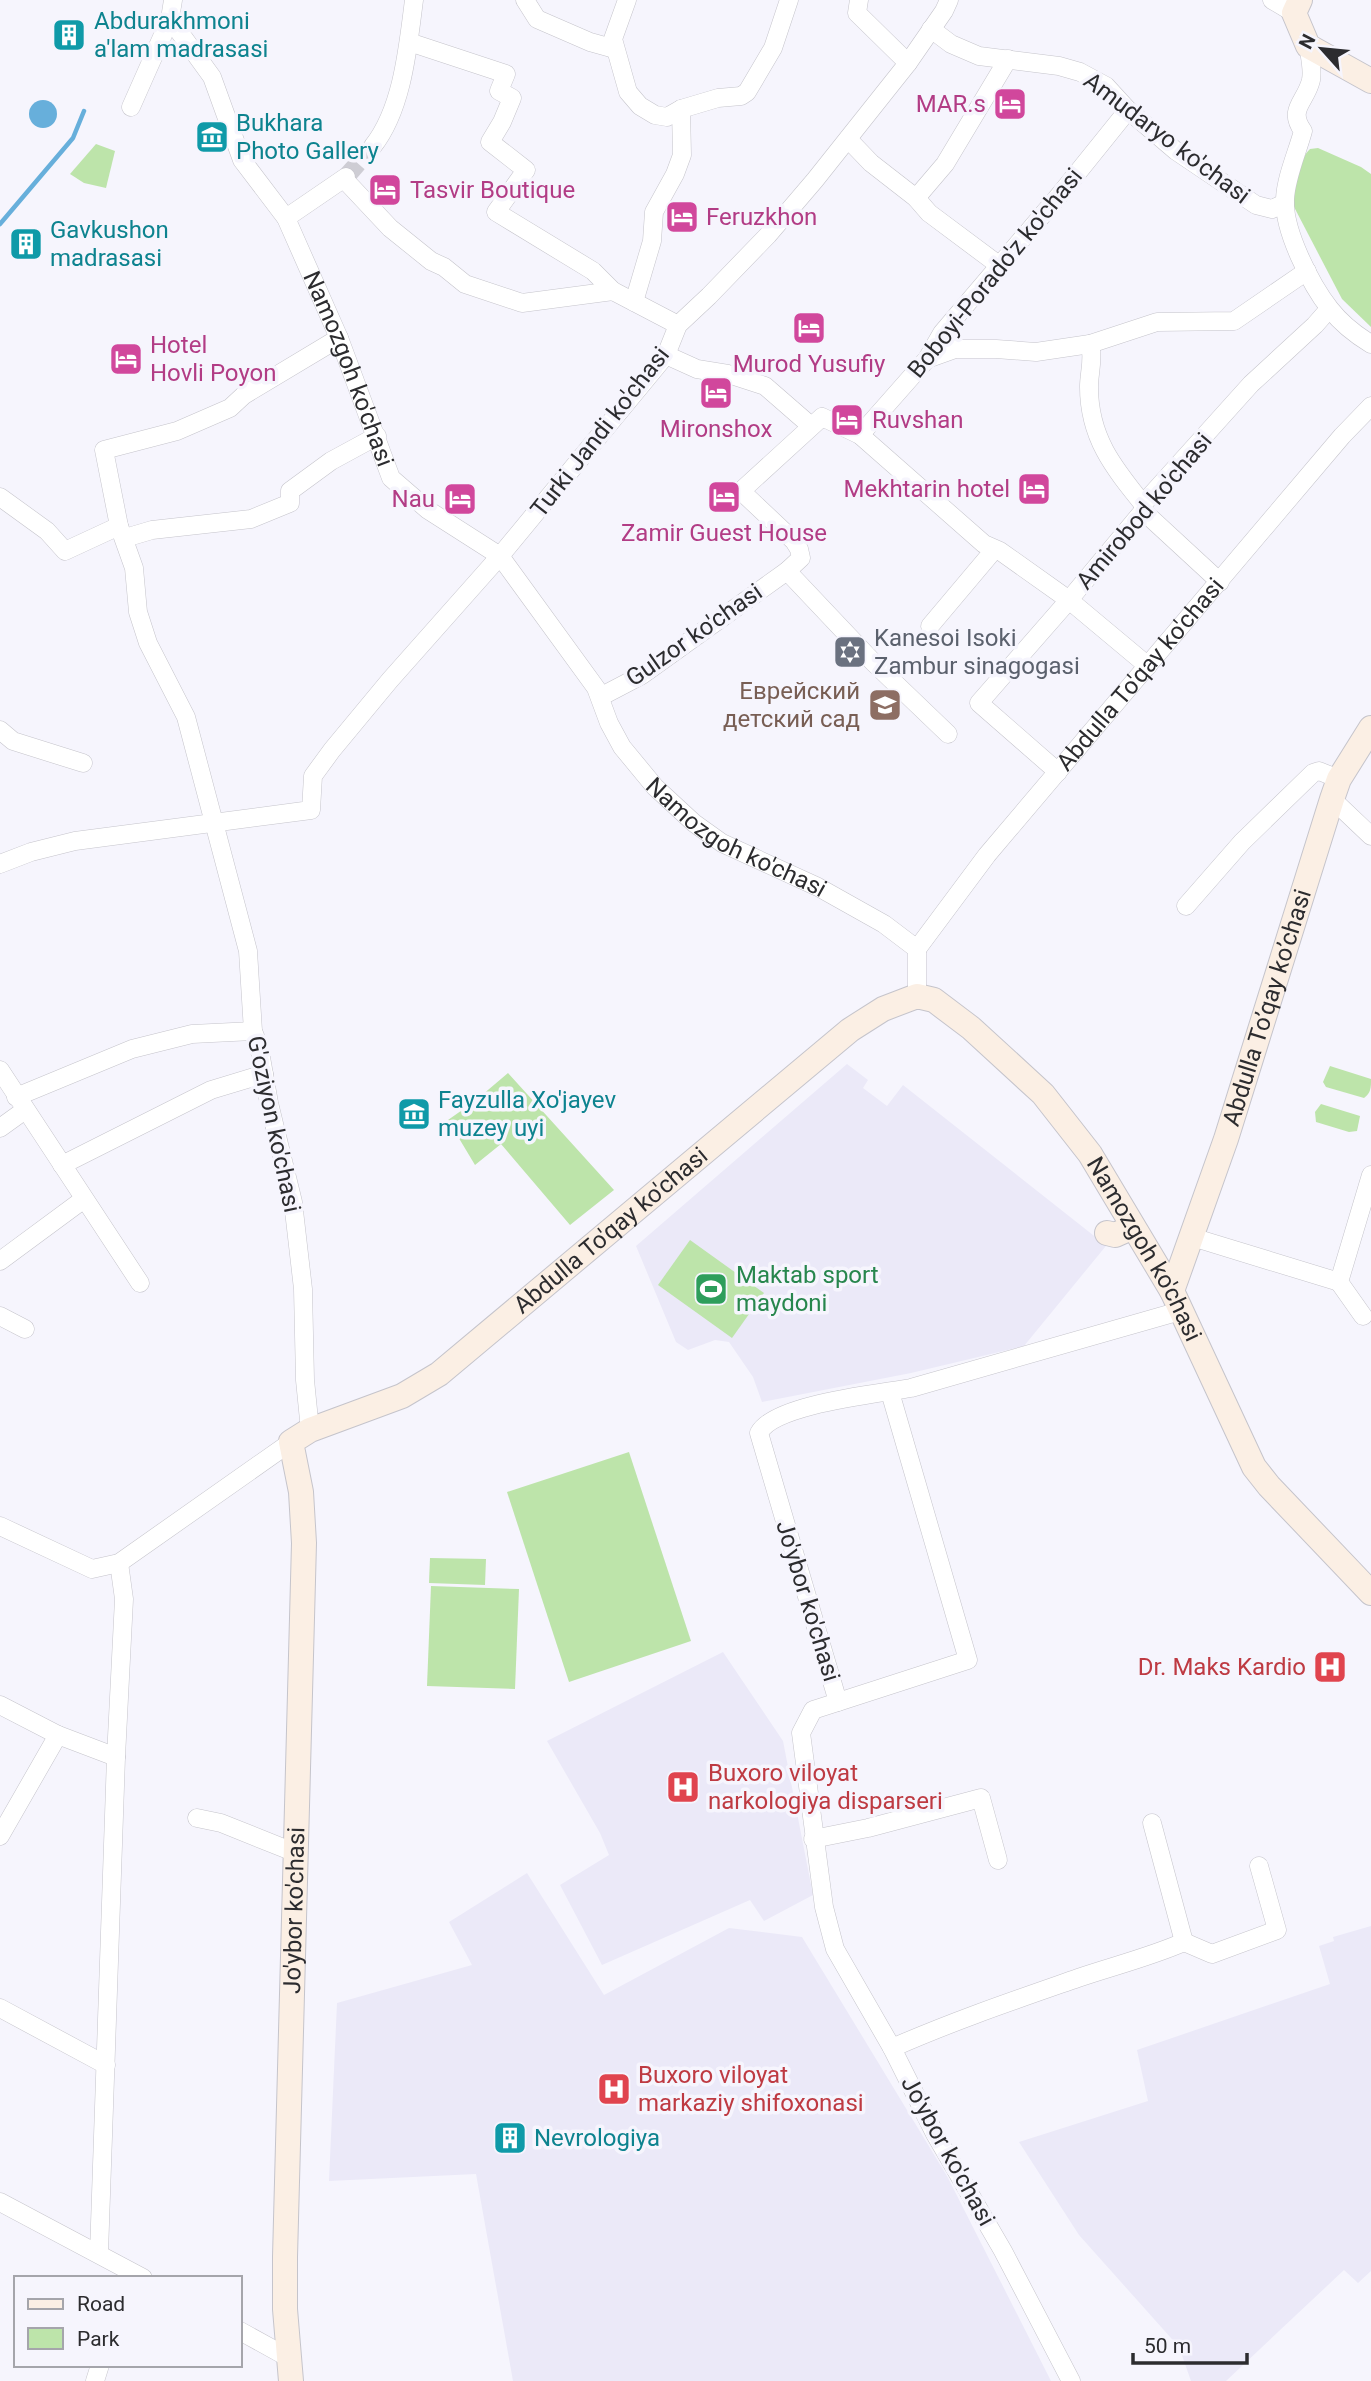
<svg xmlns="http://www.w3.org/2000/svg" width="1371" height="2381" font-family="Roboto,sans-serif">
	<rect width="100%" height="100%" fill="#f6f5fd"/>
	<g fill="#ebe9f8">
		<polygon points="847,1064 868,1080 863,1088 887,1106 903,1085 1098,1239 1110,1241 1024,1346 911,1373 762,1402 753,1377 729,1342 715,1340 688,1350 676,1342 636,1246"/>
		<polygon points="723,1652 783,1741 813,1895 764,1921 750,1900 602,1965 560,1885 609,1855 600,1833 547,1741"/>
		<polygon points="527,1873 604,1995 729,1928 802,1937 947,2176 1051,2381 513,2381 476,2174 329,2181 337,2003 472,1965 449,1922"/>
		<polygon points="1371,1926 1371,2271 1358,2283 1344,2270 1226,2381 1191,2381 1179,2347 1079,2235 1019,2142 1148,2101 1137,2050 1330,1984 1319,1946 1334,1941 1333,1937"/>
	</g>
	<g fill="#bde4aa">
		<polygon points="96,144 115,151 106,188 84,183 70,174"/>
		<path d="M1318 148 1361 167 1371 174V327L1342 299 1293 205C1290 189 1298 161 1310 149Z"/>
		<path d="M1330 1066 1371 1079C1371 1087 1371 1093 1364 1098L1326 1087 1323 1082Z"/>
		<polygon points="508,1073 614,1190 570,1225 501,1144 475,1165 448,1120 475,1101"/>
		<polygon points="1321,1104 1360,1116 1357,1131 1349,1132 1316,1122 1315,1112"/>
		<polygon points="690,1240 764,1293 732,1338 658,1285"/>
		<polygon points="629,1452 691,1641 569,1682 507,1492"/>
		<polygon points="430,1558 486,1559 485,1585 429,1583"/>
		<polygon points="431,1586 519,1589 515,1689 427,1686"/>
	</g>
	<circle fill="#67afdb" cx="43" cy="114" r="14"/>
	<g fill="none" stroke-linecap="round" stroke-linejoin="round">
		<polyline stroke="#67afdb" stroke-width="4.5" points="0,224 73,138 84,111"/>
		<polyline stroke="#cecdd4" stroke-width="18" stroke-dasharray="18 9" stroke-linecap="butt" points="346,177 373,146"/>
		<defs>
			<g id="street">
				<polyline points="525,0 537,19 590,42 615,49"/>
				<polyline points="627,0 613,39 628,92 640,106 655,115 667,117 681,109 718,98 741,96 747,92 773,48 789,0"/>
				<polyline points="859,0 857,13 908,63"/>
				<polyline points="1272,0 1294,13"/>
				<path id="s1" d="M170 19 212 77 242 160 286 218 339 338 391 478 428 510 500 556 596 688 609 723 622 747 655 787 694 823 722 843 818 887 884 924 917 949V996"/>
				<polyline points="931,29 951,44 979,56 1059,66 1080,72 1106,86 1128,110 1176,151 1256,205 1272,209 1285,203"/>
				<polyline points="409,42 506,74 499,91 512,98 502,122 490,142 526,170 496,212 593,271 613,291 678,325"/>
				<path d="M1308 46C1310 57 1313 69 1311 80 1306 102 1287 109 1303 131 1297 153 1286 177 1285 199 1283 230 1311 285 1330 309 1341 323 1356 335 1371 344"/>
				<polyline points="131,107 170,19 173,0"/>
				<polyline points="848,139 871,163 916,198 929,213 1000,266"/>
				<path d="M373 146C403 108 408 46 414 0"/>
				<polyline points="344,179 390,228 431,261 444,267 465,284 522,303 613,291"/>
				<polyline points="916,198 945,164 1008,59"/>
				<polyline points="286,218 346,177"/>
				<polyline points="634,302 652,241 654,212 675,174 682,155 681,109"/>
				<path d="M1090 344C1094 359 1089 372 1089 387 1089 437 1113 467 1143 504"/>
				<polyline points="666,355 697,369 728,374 765,386 811,426"/>
				<polyline points="927,359 955,349 996,349 1036,352 1090,344 1157,322 1234,321 1307,271"/>
				<polyline points="860,435 927,359 942,333 1062,192 1128,110"/>
				<polyline points="0,497 47,531 65,551 119,526"/>
				<polyline points="1143,511 1220,582"/>
				<polyline points="125,538 152,530 251,519 290,503 290,491 331,461 377,436"/>
				<polyline points="787,571 874,663 948,734"/>
				<polyline points="930,626 994,550"/>
				<polyline points="600,697 642,675 787,571 801,558 799,549 794,541 741,491 822,417 860,435 984,544 1000,551 1069,600 1148,666"/>
				<polyline points="0,730 13,741 83,763"/>
				<polyline points="1058,772 979,703 1069,600 1143,511 1143,504 1251,384 1315,325 1329,309"/>
				<polyline points="1332,799 1371,836"/>
				<polyline points="0,864 31,852 75,841 311,810 313,776 332,750 390,680 500,556 666,355 678,325 709,296 768,235 815,180 908,63 944,11 949,0"/>
				<polyline points="1186,906 1242,842 1313,773 1319,771 1339,779"/>
				<path id="s2" d="M917 949 987 855 1342 436 1371 406"/>
				<polyline points="0,1070 140,1283"/>
				<polyline points="16,1097 132,1049 192,1034 253,1031"/>
				<polyline points="0,1128 25,1110"/>
				<polyline points="62,1165 211,1090 264,1074"/>
				<polyline points="1192,1237 1339,1282"/>
				<polyline points="0,1261 84,1199"/>
				<polyline points="0,1316 25,1329"/>
				<polyline points="1363,1316 1339,1282 1371,1175"/>
				<polyline points="310,1430 305,1380 303,1289 293,1202 269,1103 259,1046 253,1031 248,951 186,717 148,643 138,612 134,568 119,526 104,450 177,431 230,408 244,395 339,338"/>
				<polyline points="0,1526 92,1569 119,1563 291,1442"/>
				<polyline points="838,1702 968,1660 890,1392"/>
				<polyline points="0,1705 58,1735 116,1757"/>
				<polyline points="197,1818 221,1823 296,1853"/>
				<polyline points="1152,1823 1184,1942"/>
				<polyline points="0,1836 58,1735"/>
				<polyline points="813,1839 868,1828 981,1798 998,1860"/>
				<polyline points="0,2008 106,2065"/>
				<path d="M892 2048C953 2021 1015 2000 1078 1978 1113 1966 1150 1957 1184 1942L1212 1954 1277 1930 1259 1866"/>
				<polyline points="0,2202 143,2278"/>
				<polyline points="99,2253 116,1757 124,1599 119,1563"/>
				<polyline points="240,2331 289,2358"/>
				<polyline points="95,2381 100,2365"/>
				<path d="M1071 2381 1003 2251 935 2134 892 2048 835 1949 824 1907 801 1733 813 1710 838 1702 759 1433C774 1404 878 1394 911 1388L1180 1311"/>
			</g>
			<g id="secondary">
				<polyline points="1300,0 1294,13 1308,46 1371,81"/>
				<polyline points="1107,1233 1115,1235 1133,1227"/>
				<path id="s3" d="M1172 1291 1226 1139 1332 799 1339 779 1371 728"/>
				<path id="s4" d="M291 2381 285 2309V2257L304 1543 301 1492 291 1442 310 1430 402 1396 439 1374 850 1030 883 1009 917 996 934 1000 971 1028 1043 1094 1090 1154 1172 1291 1254 1467 1269 1486 1371 1593"/>
			</g>
		</defs>
		<use href="#street" stroke="#c5c4cb" stroke-width="19"/>
		<use href="#secondary" stroke="#c5c4cb" stroke-width="26"/>
		<use href="#street" stroke="#fff" stroke-width="18"/>
		<use href="#secondary" stroke="#fbefe4" stroke-width="24"/>
	</g>
	<defs>
		<symbol id="building-square" viewBox="-11 -11 22 22"><rect x="-9" y="-9" width="18" height="18" rx="4" fill="#0f9aa8" stroke="#f6f5fd"/><path d="M-4-6H4V6H1V3H-1V6H-4ZM-2.5-4.3h1.7v1.8h-1.7ZM.8-4.3h1.7v1.8H.8ZM-2.5-1h1.7V.8h-1.7ZM.8-1h1.7V.8H.8Z" fill="#fff"/></symbol>
		<symbol id="hotel-square" viewBox="-11 -11 22 22"><rect x="-9" y="-9" width="18" height="18" rx="4" fill="#d1479c" stroke="#f6f5fd"/><path d="M-6-4.5h1.5V1H6V5H4.5V3h-9V5H-6ZM-4 0a1.8 1.8 0 1 1 3.6 0ZM.5 0V-2.5h3Q6-2.5 6 0Z" fill="#fff"/></symbol>
		<symbol id="museum-square" viewBox="-11 -11 22 22"><rect x="-9" y="-9" width="18" height="18" rx="4" fill="#0f9aa8" stroke="#f6f5fd"/><path d="M0-6L6-3V-2H-6V-3ZM-5-1h2V3h-2ZM-1-1h2V3h-2ZM3-1h2V3H3ZM-6 4H6V6H-6Z" fill="#fff"/></symbol>
		<symbol id="synagogue-square" viewBox="-11 -11 22 22"><rect x="-9" y="-9" width="18" height="18" rx="4" fill="#6b7280" stroke="#f6f5fd"/><path d="M0-6.5L5.6 3.2H-5.6ZM0 6.5L5.6-3.2H-5.6Z" fill="#fff"/></symbol>
		<symbol id="school-square" viewBox="-11 -11 22 22"><rect x="-9" y="-9" width="18" height="18" rx="4" fill="#8d6e63" stroke="#f6f5fd"/><path d="M0-5L7-2L0 1L-7-2ZM-4 1L0 2.5L4 1V4Q0 6-4 4Z" fill="#fff"/></symbol>
		<symbol id="stadium-square" viewBox="-11 -11 22 22"><rect x="-9" y="-9" width="18" height="18" rx="4" fill="#2e9e5b" stroke="#f6f5fd"/><path d="M0-5a6.5 5 0 1 0 0 10a6.5 5 0 1 0 0-10ZM-3.5-1.8h7v3.6h-7Z" fill="#fff"/></symbol>
		<symbol id="hospital-square" viewBox="-11 -11 22 22"><rect x="-9" y="-9" width="18" height="18" rx="4" fill="#e0444e" stroke="#f6f5fd"/><path d="M-5-5h3v3.5h4V-5h3V5h-3V1.5h-4V5h-3Z" fill="#fff"/></symbol>
	</defs>
	<g fill-rule="evenodd">
		<use href="#building-square" x="50" y="16" width="38" height="38"/>
		<use href="#hotel-square" x="991" y="85" width="38" height="38"/>
		<use href="#museum-square" x="193" y="118" width="38" height="38"/>
		<use href="#hotel-square" x="366" y="171" width="38" height="38"/>
		<use href="#hotel-square" x="663" y="198" width="38" height="38"/>
		<use href="#building-square" x="7" y="225" width="38" height="38"/>
		<use href="#hotel-square" x="790" y="309" width="38" height="38"/>
		<use href="#hotel-square" x="107" y="340" width="38" height="38"/>
		<use href="#hotel-square" x="697" y="374" width="38" height="38"/>
		<use href="#hotel-square" x="828" y="401" width="38" height="38"/>
		<use href="#hotel-square" x="1015" y="470" width="38" height="38"/>
		<use href="#hotel-square" x="705" y="478" width="38" height="38"/>
		<use href="#hotel-square" x="441" y="480" width="38" height="38"/>
		<use href="#synagogue-square" x="831" y="633" width="38" height="38"/>
		<use href="#school-square" x="866" y="686" width="38" height="38"/>
		<use href="#museum-square" x="395" y="1095" width="38" height="38"/>
		<use href="#stadium-square" x="692" y="1270" width="38" height="38"/>
		<use href="#hospital-square" x="1311" y="1648" width="38" height="38"/>
		<use href="#hospital-square" x="664" y="1768" width="38" height="38"/>
		<use href="#hospital-square" x="595" y="2070" width="38" height="38"/>
		<use href="#building-square" x="491" y="2119" width="38" height="38"/>
	</g>
	<g text-anchor="middle" stroke-width="7" stroke-linejoin="round" paint-order="stroke">
		<g font-size="24" fill="#0d838f" stroke="#f6f5fd" text-anchor="start">
			<text x="94" y="29">Abdurakhmoni<tspan x="94" dy="28">a'lam madrasasi</tspan></text>
			<text x="236" y="131">Bukhara<tspan x="236" dy="28">Photo Gallery</tspan></text>
			<text x="50" y="238">Gavkushon<tspan x="50" dy="28">madrasasi</tspan></text>
			<text x="438" y="1108">Fayzulla Xo'jayev<tspan x="438" dy="28">muzey uyi</tspan></text>
			<text x="534" y="2146">Nevrologiya</text>
		</g>
		<g font-size="24" fill="#b23c85" stroke="#f6f5fd" text-anchor="start">
			<text x="986" y="112" text-anchor="end">MAR.s</text>
			<text x="410" y="198">Tasvir Boutique</text>
			<text x="706" y="225">Feruzkhon</text>
			<text x="150" y="353">Hotel<tspan x="150" dy="28">Hovli Poyon</tspan></text>
			<text x="809" y="372" text-anchor="middle">Murod Yusufiy</text>
			<text x="872" y="428">Ruvshan</text>
			<text x="716" y="437" text-anchor="middle">Mironshox</text>
			<text x="1010" y="497" text-anchor="end">Mekhtarin hotel</text>
			<text x="435" y="507" text-anchor="end">Nau</text>
			<text x="724" y="541" text-anchor="middle">Zamir Guest House</text>
		</g>
		<g font-size="24" fill="#2c2c2f" stroke="#f6f5fd">
			<text transform="translate(1167 138) rotate(37)" y="8">Amudaryo ko'chasi</text>
			<text transform="translate(995 273) rotate(-51)" y="8">Boboyi-Porado'z ko'chasi</text>
			<text dy="8" stroke="none"><textPath href="#s1" startOffset="396">Namozgoh ko'chasi</textPath></text>
			<text transform="translate(600 432) rotate(-52)" y="8">Turki Jandi ko'chasi</text>
			<text transform="translate(1144 511) rotate(-50)" y="8">Amirobod ko'chasi</text>
			<text transform="translate(694 635) rotate(-35)" y="8">Gulzor ko'chasi</text>
			<text dy="8" stroke="none"><textPath href="#s2" startOffset="354">Abdulla To'qay ko'chasi</textPath></text>
			<text dy="8" stroke="none"><textPath href="#s1" startOffset="1024">Namozgoh ko'chasi</textPath></text>
			<text dy="8" stroke="none"><textPath href="#s3" startOffset="299">Abdulla To’qay ko’chasi</textPath></text>
			<text transform="translate(274 1124) rotate(78)" y="8">G'oziyon ko'chasi</text>
			<text dy="8" stroke="none"><textPath href="#s4" startOffset="1328">Abdulla To'qay ko'chasi</textPath></text>
			<text dy="8" stroke="none"><textPath href="#s4" startOffset="2063">Namozgoh ko'chasi</textPath></text>
			<text transform="translate(808 1601) rotate(73)" y="8">Jo'ybor ko'chasi</text>
			<text dy="8" stroke="none"><textPath href="#s4" startOffset="471">Jo'ybor ko'chasi</textPath></text>
			<text transform="translate(948 2151) rotate(61)" y="8">Jo'ybor ko'chasi</text>
		</g>
		<g font-size="24" fill="#5b616d" stroke="#f6f5fd" text-anchor="start">
			<text x="874" y="646">Kanesoi Isoki<tspan x="874" dy="28">Zambur sinagogasi</tspan></text>
		</g>
		<g font-size="24" fill="#785e54" stroke="#f6f5fd" text-anchor="end">
			<text x="860" y="699">Еврейский<tspan x="860" dy="28">детский сад</tspan></text>
		</g>
		<g font-size="24" fill="#27864d" stroke="#f6f5fd" text-anchor="start">
			<text x="736" y="1283">Maktab sport<tspan x="736" dy="28">maydoni</tspan></text>
		</g>
		<g font-size="24" fill="#be3a42" stroke="#f6f5fd" text-anchor="start">
			<text x="1306" y="1675" text-anchor="end">Dr. Maks Kardio</text>
			<text x="708" y="1781">Buxoro viloyat<tspan x="708" dy="28">narkologiya disparseri</tspan></text>
			<text x="638" y="2083">Buxoro viloyat<tspan x="638" dy="28">markaziy shifoxonasi</tspan></text>
		</g>
	</g>
	<rect x="14" y="2276" width="228" height="91" fill="#f6f5fd" stroke="#a5a5ab" stroke-width="2"/>
	<rect x="28" y="2299" width="35" height="10" fill="#fbefe4" stroke="#a5a5ab" stroke-width="2"/>
	<text x="77" y="2311" font-size="21" fill="#2c2c2f">Road</text>
	<rect x="28" y="2328" width="35" height="21" fill="#bde4aa" stroke="#a5a5ab" stroke-width="2"/>
	<text x="77" y="2346" font-size="21" fill="#2c2c2f">Park</text>
	<g transform="translate(1322 49) rotate(297)" stroke="#f6f5fd" stroke-width="5" paint-order="stroke">
	<path d="M0-5L12 26L0 18L-12 26Z" fill="#2c2c2f"/>
	<text y="-10" font-size="19" font-weight="bold" text-anchor="middle" fill="#2c2c2f">N</text>
	</g>
	<path d="M1133 2353v10h114v-10" fill="none" stroke="#2c2c2f" stroke-width="3.5"/>
	<text x="1144" y="2353" font-size="21" fill="#2c2c2f" stroke="#f6f5fd" stroke-width="5" paint-order="stroke">50 m</text>
</svg>
